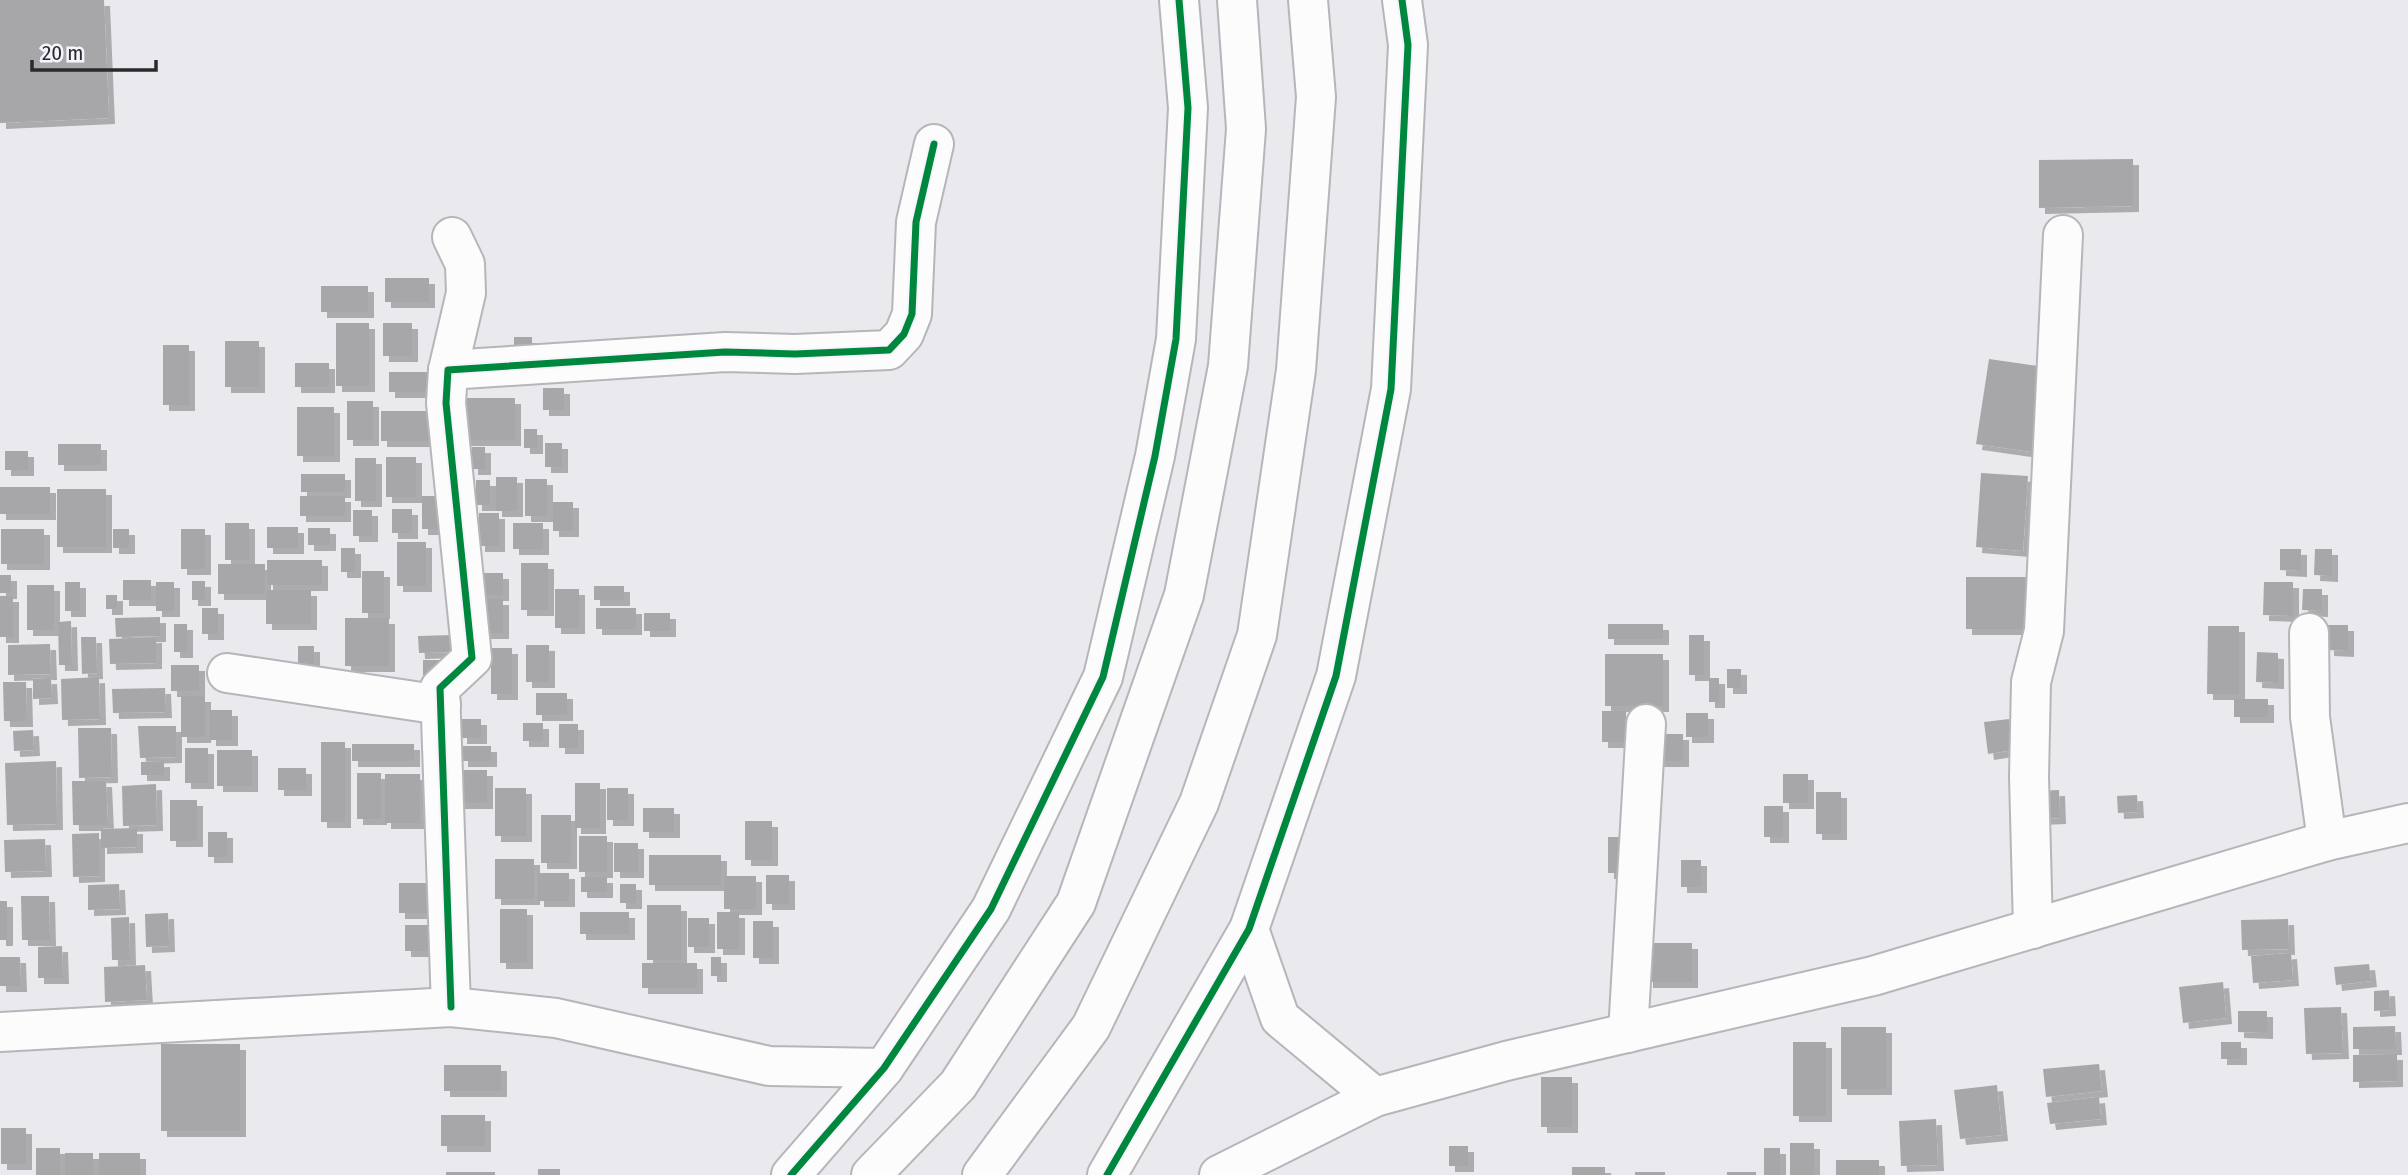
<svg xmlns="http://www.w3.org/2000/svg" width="2408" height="1175" font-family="'Fira Sans Condensed',sans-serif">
	<defs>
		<filter id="shadow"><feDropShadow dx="6" dy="6" stdDeviation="0" flood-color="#0004"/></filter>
	</defs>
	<rect width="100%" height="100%" fill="#eae9ed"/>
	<g fill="#a7a6a9" filter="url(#shadow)">
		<polygon points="0,0 104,0 109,118 0,123"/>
		<polygon points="2133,159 2133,206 2039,208 2039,160"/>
		<rect x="385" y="278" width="44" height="24"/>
		<rect x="321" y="286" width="47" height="26"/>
		<rect x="336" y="323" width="33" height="63"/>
		<rect x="383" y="323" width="29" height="33"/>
		<rect x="514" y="337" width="18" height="22"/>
		<rect x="225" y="341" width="34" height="46"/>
		<rect x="163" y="345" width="26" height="60"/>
		<polygon points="1989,359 2045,367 2032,452 1976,444"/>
		<rect x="295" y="363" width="34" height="24"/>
		<rect x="389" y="372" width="40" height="20"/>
		<rect x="543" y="388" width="21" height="22"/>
		<rect x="460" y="398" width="55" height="42"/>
		<rect x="347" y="401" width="26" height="39"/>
		<rect x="297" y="407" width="37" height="49"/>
		<rect x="381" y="411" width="53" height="30"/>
		<rect x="524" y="429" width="13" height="19"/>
		<rect x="545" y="443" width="17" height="24"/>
		<rect x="58" y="444" width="43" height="21"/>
		<rect x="472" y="447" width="13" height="22"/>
		<rect x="5" y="451" width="23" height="19"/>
		<rect x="386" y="457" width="30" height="40"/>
		<rect x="355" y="458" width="21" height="43"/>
		<polygon points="1981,473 2028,476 2023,551 1976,547"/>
		<rect x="301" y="474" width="44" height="18"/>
		<rect x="496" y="477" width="21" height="34"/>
		<rect x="525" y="479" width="22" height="37"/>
		<rect x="476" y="480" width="14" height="25"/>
		<rect x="0" y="487" width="50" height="27"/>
		<rect x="57" y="489" width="49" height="58"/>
		<rect x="300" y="496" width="45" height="20"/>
		<rect x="422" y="496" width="17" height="33"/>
		<rect x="553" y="502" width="20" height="29"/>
		<rect x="392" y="509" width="20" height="24"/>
		<rect x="353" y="510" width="19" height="26"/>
		<rect x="479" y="513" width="20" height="33"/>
		<rect x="225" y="523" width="24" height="37"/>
		<rect x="513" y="523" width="30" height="26"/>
		<rect x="267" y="527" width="31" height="21"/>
		<rect x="308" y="528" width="22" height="17"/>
		<rect x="1" y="529" width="43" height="35"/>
		<rect x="113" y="529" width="16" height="19"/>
		<rect x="181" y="529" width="24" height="40"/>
		<rect x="397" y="542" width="29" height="44"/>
		<rect x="341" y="548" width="14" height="24"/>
		<polygon points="2280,549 2301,549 2301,571 2280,570"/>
		<polygon points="2315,549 2332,549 2332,576 2314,575"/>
		<rect x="267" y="560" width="55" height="25"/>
		<rect x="521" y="563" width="27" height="47"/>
		<rect x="218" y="564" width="47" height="30"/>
		<rect x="362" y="571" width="22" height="42"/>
		<rect x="478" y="573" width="25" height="22"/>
		<rect x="0" y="575" width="11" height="18"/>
		<rect x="1966" y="577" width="70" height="52"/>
		<rect x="123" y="580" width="28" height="20"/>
		<rect x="192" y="581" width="13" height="19"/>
		<rect x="65" y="582" width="15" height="29"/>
		<rect x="156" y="582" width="18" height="29"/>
		<polygon points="2264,582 2293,582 2293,616 2263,615"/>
		<rect x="27" y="585" width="27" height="45"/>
		<rect x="594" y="586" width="30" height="14"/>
		<rect x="555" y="589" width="24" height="39"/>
		<polygon points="2303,589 2322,589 2322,611 2302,610"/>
		<rect x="266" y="590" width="45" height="34"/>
		<rect x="106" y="595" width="11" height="14"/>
		<rect x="0" y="596" width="13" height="41"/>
		<rect x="476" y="599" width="27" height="34"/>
		<rect x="202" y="608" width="16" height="26"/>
		<rect x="596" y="608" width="40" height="21"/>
		<rect x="644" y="613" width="26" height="18"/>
		<polygon points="160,617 160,636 116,637 115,618"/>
		<rect x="345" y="618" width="44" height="48"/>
		<polygon points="71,621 72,665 59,665 58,622"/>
		<rect x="174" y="624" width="13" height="28"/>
		<rect x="1608" y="624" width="55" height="15"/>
		<polygon points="2328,625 2348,625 2348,651 2328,650"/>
		<polygon points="2208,626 2239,626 2239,694 2207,694"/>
		<polygon points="453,635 454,652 419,653 418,636"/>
		<rect x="1689" y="635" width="15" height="40"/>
		<polygon points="81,637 96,637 97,673 82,674"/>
		<polygon points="156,637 156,663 110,664 109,639"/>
		<polygon points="50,644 51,674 8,675 8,645"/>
		<rect x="526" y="645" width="23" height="37"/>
		<rect x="298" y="646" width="16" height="18"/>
		<rect x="491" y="648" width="21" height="46"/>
		<polygon points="2257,652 2278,653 2278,683 2256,682"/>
		<rect x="1605" y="654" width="58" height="52"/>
		<rect x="423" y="660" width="26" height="15"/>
		<rect x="171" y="665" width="28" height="26"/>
		<rect x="1727" y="669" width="14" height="19"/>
		<polygon points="99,677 100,719 62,720 61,679"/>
		<polygon points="51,678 52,698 33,699 33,679"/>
		<rect x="1709" y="678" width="10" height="24"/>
		<polygon points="3,682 26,682 27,721 4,721"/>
		<polygon points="165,688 166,712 113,713 112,689"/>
		<rect x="536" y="693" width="31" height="22"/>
		<rect x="181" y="696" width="24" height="41"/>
		<rect x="2234" y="699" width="34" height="18"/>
		<rect x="210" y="710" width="22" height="30"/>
		<rect x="1602" y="711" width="24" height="31"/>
		<rect x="1686" y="713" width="22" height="24"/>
		<rect x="461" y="719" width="20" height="19"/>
		<polygon points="2009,719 2013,750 1988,754 1984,722"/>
		<rect x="523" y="723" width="20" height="18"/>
		<rect x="559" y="724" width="19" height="24"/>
		<polygon points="138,726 176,726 176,757 140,758"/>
		<polygon points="78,728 111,728 112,777 79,778"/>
		<polygon points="33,730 34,750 14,751 13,731"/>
		<rect x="1655" y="734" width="28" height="27"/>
		<rect x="321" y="742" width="24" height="80"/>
		<rect x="352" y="744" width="62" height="17"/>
		<rect x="462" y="746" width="29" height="15"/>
		<rect x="185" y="748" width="23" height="35"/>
		<rect x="217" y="750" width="35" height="36"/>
		<polygon points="56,761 57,824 7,825 5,763"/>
		<polygon points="164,761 164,775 141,775 141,762"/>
		<rect x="278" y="768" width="28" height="22"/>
		<rect x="459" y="770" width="28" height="33"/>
		<rect x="357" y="773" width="24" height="46"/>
		<rect x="385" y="774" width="35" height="49"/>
		<rect x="1783" y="774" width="25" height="29"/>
		<polygon points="72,781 106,781 108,825 73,825"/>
		<rect x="575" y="783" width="25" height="45"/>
		<polygon points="156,784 157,825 123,826 122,786"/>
		<rect x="495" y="788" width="31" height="48"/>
		<rect x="607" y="788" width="21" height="32"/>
		<polygon points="2059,790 2060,818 2037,819 2036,791"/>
		<rect x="1816" y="792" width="25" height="42"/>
		<polygon points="2137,795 2138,812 2118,813 2117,796"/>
		<rect x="170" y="800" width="27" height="41"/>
		<rect x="1764" y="806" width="19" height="31"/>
		<rect x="643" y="808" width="31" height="24"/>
		<rect x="541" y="815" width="30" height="48"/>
		<rect x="745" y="821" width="27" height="39"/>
		<polygon points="137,828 137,847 101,848 101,829"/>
		<rect x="208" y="832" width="19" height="25"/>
		<polygon points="99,833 99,876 73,877 72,834"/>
		<rect x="579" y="836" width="28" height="36"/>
		<rect x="1608" y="837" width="21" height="36"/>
		<polygon points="45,839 46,871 5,872 4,840"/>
		<rect x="614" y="843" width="24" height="29"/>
		<rect x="649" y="855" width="72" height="30"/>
		<rect x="495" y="859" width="39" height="40"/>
		<rect x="1681" y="860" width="20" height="27"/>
		<rect x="538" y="873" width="31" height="28"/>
		<rect x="766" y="875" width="23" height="29"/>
		<rect x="724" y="876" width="32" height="33"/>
		<rect x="581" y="877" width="26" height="15"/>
		<rect x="399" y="883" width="41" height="30"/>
		<polygon points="119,884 120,909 88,910 88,885"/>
		<rect x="620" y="884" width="16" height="19"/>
		<polygon points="21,896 49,896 50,940 22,940"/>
		<rect x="0" y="901" width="7" height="39"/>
		<rect x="647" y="905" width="34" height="55"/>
		<rect x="500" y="909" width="27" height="54"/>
		<rect x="580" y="912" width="49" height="22"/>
		<rect x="717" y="912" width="22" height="37"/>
		<polygon points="168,913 169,946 146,947 145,914"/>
		<polygon points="129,917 130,960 112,960 111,918"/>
		<rect x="688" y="918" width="21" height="29"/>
		<polygon points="2288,919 2289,949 2242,950 2241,920"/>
		<rect x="753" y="921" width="20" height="37"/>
		<rect x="405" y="925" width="31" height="26"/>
		<rect x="1647" y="943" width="45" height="39"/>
		<polygon points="62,946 63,978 38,978 38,947"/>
		<polygon points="2291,953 2293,980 2253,983 2251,956"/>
		<polygon points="0,957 20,957 21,986 0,986"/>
		<rect x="711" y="957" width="10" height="19"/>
		<rect x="642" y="963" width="55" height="25"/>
		<polygon points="2369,964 2371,981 2336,985 2334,967"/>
		<polygon points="145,965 147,1000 105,1002 104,967"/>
		<polygon points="2223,982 2226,1018 2183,1023 2179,987"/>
		<polygon points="2389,990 2390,1010 2374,1011 2374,991"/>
		<polygon points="2341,1007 2343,1053 2306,1054 2304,1008"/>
		<polygon points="2238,1011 2267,1011 2267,1033 2238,1032"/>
		<polygon points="2395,1026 2396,1049 2353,1049 2353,1027"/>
		<rect x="1841" y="1027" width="45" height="62"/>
		<rect x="1793" y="1042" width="33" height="74"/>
		<rect x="2221" y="1042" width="20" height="17"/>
		<rect x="161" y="1044" width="79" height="87"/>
		<polygon points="2397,1054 2397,1081 2353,1082 2353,1055"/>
		<polygon points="2099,1064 2102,1091 2046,1097 2043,1069"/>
		<rect x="444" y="1065" width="57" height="26"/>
		<rect x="1541" y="1077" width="31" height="50"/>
		<polygon points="1997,1085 2002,1135 1960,1139 1954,1090"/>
		<polygon points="2099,1097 2101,1119 2050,1124 2047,1103"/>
		<rect x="441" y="1115" width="44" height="31"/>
		<polygon points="1936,1119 1938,1165 1901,1166 1899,1121"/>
		<rect x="1" y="1128" width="25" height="36"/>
		<rect x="1790" y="1143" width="24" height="32"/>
		<rect x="1449" y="1146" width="19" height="20"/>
		<rect x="36" y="1148" width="24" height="27"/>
		<rect x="1764" y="1148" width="16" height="27"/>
		<rect x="65" y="1153" width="28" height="22"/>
		<rect x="99" y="1153" width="41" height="22"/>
		<rect x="1836" y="1160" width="43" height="15"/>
		<rect x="1572" y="1167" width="33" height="8"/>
		<rect x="538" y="1169" width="22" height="6"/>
		<rect x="446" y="1172" width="49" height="3"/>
		<rect x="1635" y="1172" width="30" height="3"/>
		<rect x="1727" y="1172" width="29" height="3"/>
	</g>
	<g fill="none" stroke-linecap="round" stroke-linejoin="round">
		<defs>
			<g id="street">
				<polyline points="448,370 466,293 465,264 452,237"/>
				<polyline points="2309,633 2310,717 2327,841"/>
				<polyline points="227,673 441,705"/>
				<polyline points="1249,929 1280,1018 1375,1097"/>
				<polyline points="2033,929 2029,777 2031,682 2044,631 2063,235"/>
				<polyline points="451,1007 440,688 472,658 446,403 448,370 725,352 795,354 889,350 904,334 912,314 916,222 934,144"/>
				<polyline points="0,1032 451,1007 556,1018 769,1066 884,1068"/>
				<polyline points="1628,1033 1646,724"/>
			</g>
			<g id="secondary">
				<polyline points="791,1175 884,1068 991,909 1103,677 1155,456 1176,339 1188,108 1179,0"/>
				<polyline points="1107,1175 1249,929 1336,676 1391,389 1408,45 1402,0"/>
			</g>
			<polyline id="primary" points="1219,1175 1375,1097 1506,1061 1873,976 2327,841 2408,823"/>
			<g id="highway">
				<polyline points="871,1175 958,1085 1076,903 1184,595 1228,366 1246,129 1237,0"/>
				<polyline points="982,1175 1091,1027 1199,803 1257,635 1296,370 1316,97 1308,0"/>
			</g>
		</defs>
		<use href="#street" stroke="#b6b5b9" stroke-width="42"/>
		<use href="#secondary" stroke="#b6b5b9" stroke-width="42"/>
		<use href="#primary" stroke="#b6b5b9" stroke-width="42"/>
		<use href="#highway" stroke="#b6b5b9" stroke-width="42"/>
		<use href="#street" stroke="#fcfcfc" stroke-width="38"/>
		<use href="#secondary" stroke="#fcfcfc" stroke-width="38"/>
		<use href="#primary" stroke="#fcfcfc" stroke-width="38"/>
		<use href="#highway" stroke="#fcfcfc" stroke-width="38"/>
		<defs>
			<g id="cycleway">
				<polyline points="451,1007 440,688 472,658 446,403 448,370 725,352 795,354 889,350 904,334 912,314 916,222 934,144"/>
				<polyline points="791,1175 884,1068 991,909 1103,677 1155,456 1176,339 1188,108 1179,0"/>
				<polyline points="1107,1175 1249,929 1336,676 1391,389 1408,45 1402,0"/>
			</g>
		</defs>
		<use href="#cycleway" stroke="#f6f4fc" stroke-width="11"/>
		<use href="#cycleway" stroke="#00873e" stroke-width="7"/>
	</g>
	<path d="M32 60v10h124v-10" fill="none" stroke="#2a292c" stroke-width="3.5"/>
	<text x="42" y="60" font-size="21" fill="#2a292c" stroke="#f6f4fc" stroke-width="5" paint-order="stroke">20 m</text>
</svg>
